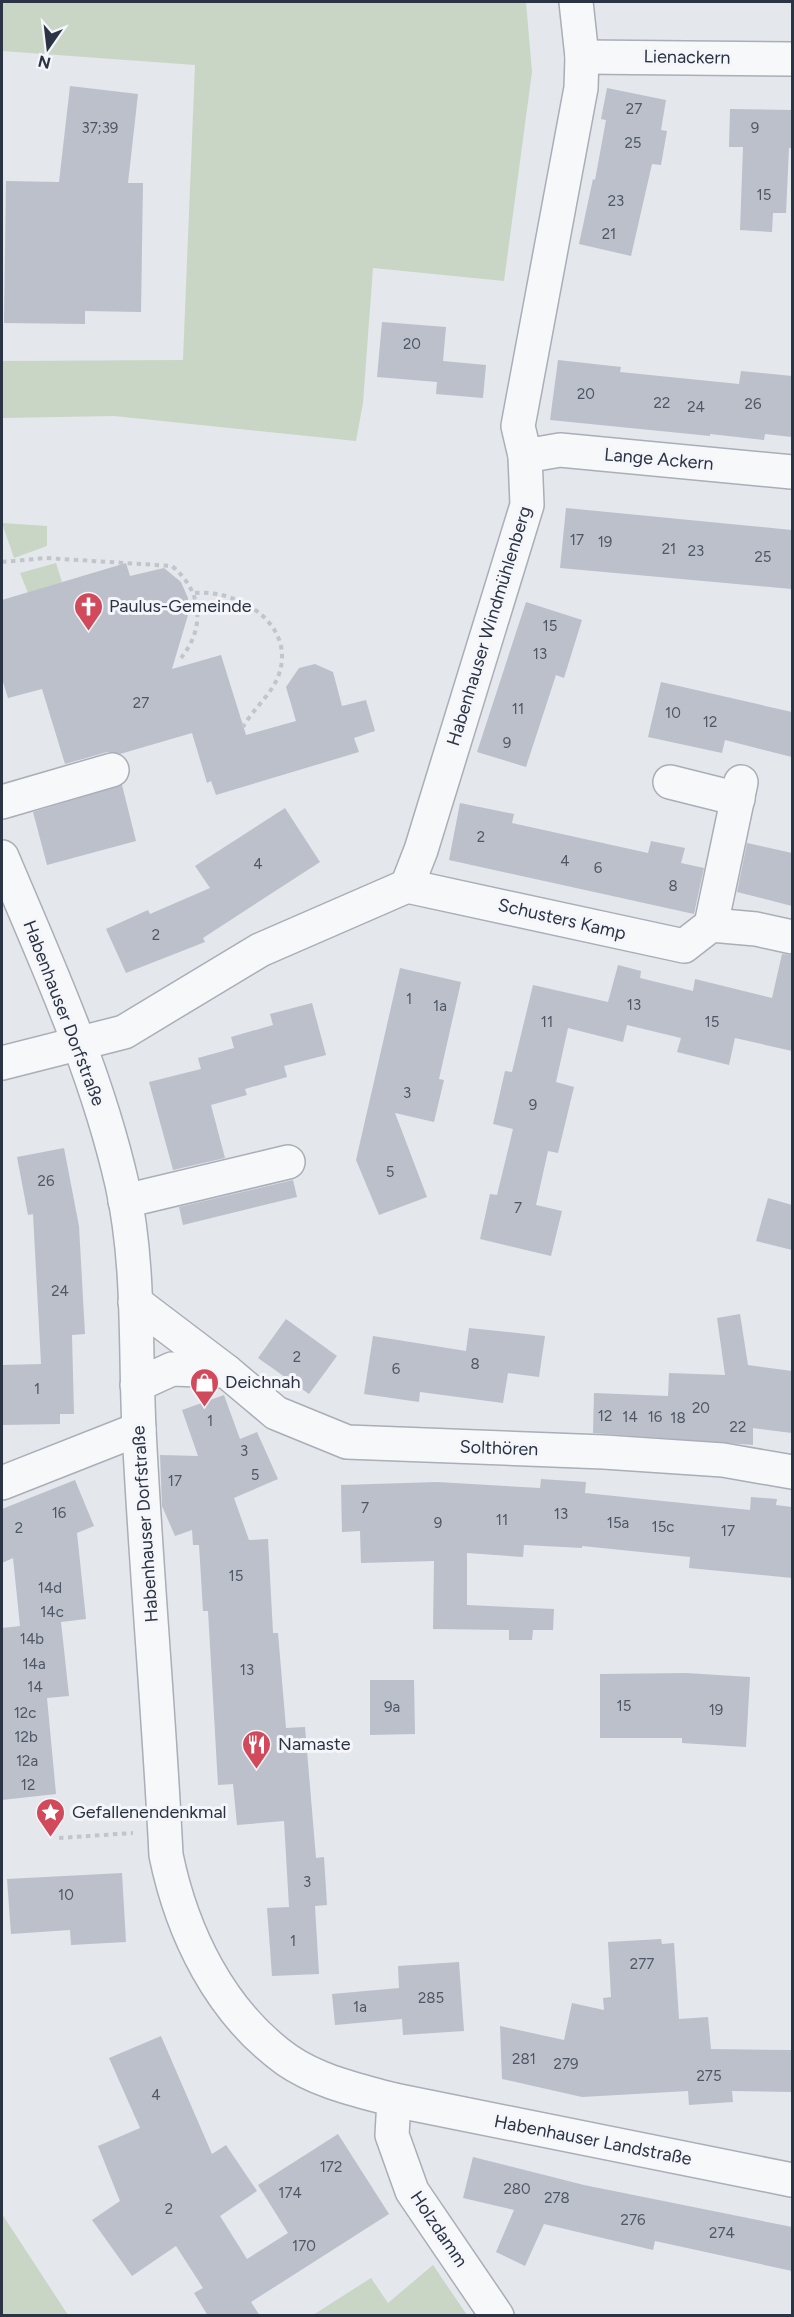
<svg xmlns="http://www.w3.org/2000/svg" width="794" height="2317" font-family="Figtree,sans-serif">
	<rect width="100%" height="100%" fill="#e4e7ec"/>
	<g fill="#c9d6c5">
		<polygon points="2,2 526,2 532,72 504,281 373,268 363,403 356,441 114,416 2,418 2,361 183,360 195,65 2,51"/>
		<polygon points="2,523 47,526 47,546 14,558"/>
		<polygon points="56,563 62,582 28,593 20,573"/>
		<polygon points="2,2214 68,2315 2,2315"/>
		<polygon points="433,2265 467,2315 313,2315 371,2278 388,2303"/>
	</g>
	<g fill="#bbc0ca">
		<polygon points="70,86 138,94 128,183 143,183 141,312 85,311 85,324 4,323 6,181 59,182"/>
		<polygon points="607,88 666,100 661,130 667,131 661,165 652,164 631,256 579,244 593,179 595,180 606,120 601,119"/>
		<polygon points="730,109 792,110 792,148 789,148 786,213 773,213 772,232 740,230 743,147 729,147"/>
		<polygon points="382,322 446,327 443,361 486,365 483,398 436,394 437,382 377,377"/>
		<polygon points="558,360 621,367 620,372 739,384 741,371 792,376 792,437 765,434 764,440 710,434 710,436 550,420"/>
		<polygon points="566,508 792,530 792,589 560,568"/>
		<polygon points="126,563 130,576 164,568 181,582 188,598 188,615 172,669 221,655 246,735 296,721 286,687 299,668 315,664 333,672 342,706 366,700 375,731 354,738 359,752 216,795 211,781 207,783 192,733 120,754 107,752 65,764 42,689 8,698 2,679 2,600"/>
		<polygon points="526,602 582,620 564,678 556,675 526,767 477,752"/>
		<polygon points="661,682 792,712 792,757 725,740 722,753 648,737"/>
		<polygon points="122,785 136,841 47,865 33,812"/>
		<polygon points="460,803 514,814 512,823 648,853 651,841 685,848 681,863 704,868 694,914 449,860"/>
		<polygon points="285,808 320,862 203,938 205,942 126,973 106,929 148,910 150,914 210,888 195,866"/>
		<polygon points="747,843 792,853 792,906 737,892"/>
		<polygon points="782,954 792,955 792,1051 735,1038 729,1065 677,1052 681,1038 627,1025 623,1042 568,1028 556,1082 574,1087 558,1153 548,1151 536,1205 562,1211 551,1256 480,1239 490,1194 497,1195 513,1129 493,1124 505,1071 512,1072 533,985 608,1002 618,965 641,971 640,978 693,991 695,979 772,998"/>
		<polygon points="400,968 461,982 439,1079 444,1080 434,1122 395,1113 427,1197 379,1215 356,1160"/>
		<polygon points="312,1003 326,1055 284,1066 287,1077 245,1089 247,1095 211,1105 225,1158 173,1170 149,1082 201,1069 198,1058 234,1048 231,1037 273,1025 270,1014"/>
		<polygon points="64,1148 79,1226 85,1334 72,1335 74,1414 60,1414 60,1424 2,1425 2,1365 41,1364 33,1214 28,1215 17,1157"/>
		<polygon points="293,1180 297,1197 183,1225 179,1207"/>
		<polygon points="768,1198 792,1205 792,1250 756,1241"/>
		<polygon points="740,1314 748,1365 792,1371 792,1433 753,1428 753,1445 593,1433 594,1393 668,1396 669,1373 725,1375 717,1318"/>
		<polygon points="286,1319 337,1356 309,1394 258,1358"/>
		<polygon points="469,1328 545,1336 539,1377 508,1373 503,1403 420,1392 419,1402 364,1394 373,1336 466,1351"/>
		<polygon points="224,1395 240,1439 257,1432 278,1479 234,1498 249,1540 268,1539 273,1633 278,1633 286,1728 305,1727 316,1858 324,1857 327,1905 315,1906 319,1974 272,1976 267,1908 289,1907 284,1821 237,1825 233,1784 218,1785 208,1611 203,1611 199,1545 193,1545 192,1530 175,1536 162,1506 160,1455 198,1456 182,1410"/>
		<polygon points="541,1479 586,1482 585,1493 750,1510 751,1497 777,1499 776,1505 792,1507 792,1578 689,1568 690,1557 582,1546 582,1548 524,1545 523,1557 467,1553 467,1605 554,1609 553,1630 533,1630 532,1640 509,1640 509,1630 433,1629 434,1561 361,1563 360,1531 342,1532 341,1485 437,1482 540,1488"/>
		<polygon points="75,1480 94,1526 77,1533 86,1619 61,1622 69,1696 47,1698 56,1794 2,1800 2,1628 20,1626 13,1558 2,1563 2,1509"/>
		<polygon points="600,1674 686,1673 750,1677 746,1747 682,1743 682,1738 600,1738"/>
		<polygon points="370,1680 414,1680 415,1734 370,1735"/>
		<polygon points="122,1873 126,1942 71,1945 70,1930 11,1934 7,1879"/>
		<polygon points="661,1939 662,1944 674,1943 679,2019 708,2017 711,2049 792,2050 792,2092 732,2091 733,2102 689,2105 688,2091 582,2097 502,2079 500,2026 564,2040 572,2003 604,2010 603,1998 611,1997 608,1942"/>
		<polygon points="459,1962 464,2031 403,2035 402,2019 335,2025 332,1994 399,1988 398,1966"/>
		<polygon points="161,2036 212,2154 226,2145 257,2191 220,2216 247,2259 288,2233 258,2185 338,2134 389,2214 251,2302 260,2316 208,2316 194,2293 203,2288 176,2246 132,2276 92,2220 120,2201 98,2146 140,2128 109,2058"/>
		<polygon points="473,2157 584,2185 792,2227 792,2271 655,2241 653,2250 544,2224 525,2266 496,2252 514,2210 463,2198"/>
	</g>
	<g fill="none" stroke-linecap="round" stroke-linejoin="round">
		<defs>
			<g id="minor">
				<polyline points="582,57 792,59"/>
				<polyline points="525,456 560,450 792,472"/>
				<polyline points="670,782 738,799"/>
				<polyline points="2,802 112,770"/>
				<path d="M2 857C47 964 96 1070 122 1184 140 1264 135 1348 139 1429 146 1571 159 1713 166 1855 182 1933 220 2012 287 2060 319 2082 358 2090 394 2100L792 2180"/>
				<polyline points="407,886 684,946 711,925 756,929 792,937"/>
				<polyline points="711,925 741,782"/>
				<polyline points="2,1063 124,1032 260,950 407,886 421,850 527,505 525,456 518,426 581,88 582,57 576,2"/>
				<polyline points="125,1201 288,1162"/>
				<polyline points="135,1302 226,1371 276,1413 347,1442 604,1452 723,1460 792,1472"/>
				<polyline points="137,1385 172,1369 226,1371"/>
				<polyline points="2,1483 139,1429"/>
				<polyline points="394,2100 392,2135 412,2191 497,2316"/>
			</g>
		</defs>
		<use href="#minor" stroke="#a9aeb7" stroke-width="36"/>
		<g stroke="#c2c5cb" stroke-width="4" stroke-dasharray="4.5 4.5" stroke-linecap="butt">
			<path d="M2 562 46 558 172 566C202 591 206 627 181 658"/>
			<path d="M195 593C238 589 296 624 279 674 273 693 253 709 243 727"/>
			<polyline points="59,1838 133,1833"/>
		</g>
		<use href="#minor" stroke="#f7f8fa" stroke-width="33"/>
	</g>
	<defs>
		<symbol id="church-pin" viewBox="-11 -11 22 30"><path d="M0 17L-7.5 6A9.5 9.5 0 1 1 7.5 6Z" fill="#d1495b" stroke="#f4f6f9"/><path d="M-1.2-6h2.4v3.5h3.3v2.4h-3.3V6h-2.4V-.1h-3.3v-2.4h3.3Z" fill="#fff"/></symbol>
		<symbol id="shop-pin" viewBox="-11 -11 22 30"><path d="M0 17L-7.5 6A9.5 9.5 0 1 1 7.5 6Z" fill="#d1495b" stroke="#f4f6f9"/><path d="M-5-2.5h2.3a2.7 3.5 0 0 1 5.4 0H5L5.5 6h-11ZM-1.5-2.5h3a1.5 2.3 0 0 0-3 0Z" fill="#fff"/></symbol>
		<symbol id="restaurant-pin" viewBox="-11 -11 22 30"><path d="M0 17L-7.5 6A9.5 9.5 0 1 1 7.5 6Z" fill="#d1495b" stroke="#f4f6f9"/><path d="M-5-6h1v4h1v-4h1v4h1v-4h1v5L-1.5 .5V6h-2V.5L-5-1ZM5-6V6H3V1.5H1.5Q1.5-4 5-6Z" fill="#fff"/></symbol>
		<symbol id="sight-pin" viewBox="-11 -11 22 30"><path d="M0 17L-7.5 6A9.5 9.5 0 1 1 7.5 6Z" fill="#d1495b" stroke="#f4f6f9"/><path d="M0-6L1.8-2.2L6-1.7L2.9 1.2L3.7 5.4L0 3.3L-3.7 5.4L-2.9 1.2L-6-1.7L-1.8-2.2Z" fill="#fff"/></symbol>
	</defs>
	<g fill-rule="evenodd">
		<use href="#church-pin" x="72" y="590" width="33" height="45"/>
		<use href="#shop-pin" x="188" y="1366" width="33" height="45"/>
		<use href="#restaurant-pin" x="240" y="1728" width="33" height="45"/>
		<use href="#sight-pin" x="34" y="1796" width="33" height="45"/>
	</g>
	<g text-anchor="middle" stroke-width="6" stroke-linejoin="round" paint-order="stroke">
		<g font-size="15" fill="#4f5766">
			<text x="634" y="114">27</text>
			<text x="100" y="133">37;39</text>
			<text x="755" y="133">9</text>
			<text x="633" y="148">25</text>
			<text x="764" y="200">15</text>
			<text x="616" y="206">23</text>
			<text x="609" y="239">21</text>
			<text x="412" y="349">20</text>
			<text x="586" y="399">20</text>
			<text x="662" y="408">22</text>
			<text x="753" y="409">26</text>
			<text x="696" y="412">24</text>
			<text x="577" y="545">17</text>
			<text x="605" y="547">19</text>
			<text x="669" y="554">21</text>
			<text x="696" y="556">23</text>
			<text x="763" y="562">25</text>
			<text x="550" y="631">15</text>
			<text x="540" y="659">13</text>
			<text x="141" y="708">27</text>
			<text x="518" y="714">11</text>
			<text x="673" y="718">10</text>
			<text x="710" y="727">12</text>
			<text x="507" y="748">9</text>
			<text x="481" y="842">2</text>
			<text x="565" y="866">4</text>
			<text x="258" y="869">4</text>
			<text x="598" y="873">6</text>
			<text x="673" y="891">8</text>
			<text x="156" y="940">2</text>
			<text x="409" y="1004">1</text>
			<text x="634" y="1010">13</text>
			<text x="440" y="1011">1a</text>
			<text x="547" y="1027">11</text>
			<text x="712" y="1027">15</text>
			<text x="407" y="1098">3</text>
			<text x="533" y="1110">9</text>
			<text x="390" y="1177">5</text>
			<text x="46" y="1186">26</text>
			<text x="518" y="1213">7</text>
			<text x="60" y="1296">24</text>
			<text x="297" y="1362">2</text>
			<text x="475" y="1369">8</text>
			<text x="396" y="1374">6</text>
			<text x="37" y="1394">1</text>
			<text x="701" y="1413">20</text>
			<text x="605" y="1421">12</text>
			<text x="630" y="1422">14</text>
			<text x="655" y="1422">16</text>
			<text x="678" y="1423">18</text>
			<text x="210" y="1426">1</text>
			<text x="738" y="1432">22</text>
			<text x="244" y="1456">3</text>
			<text x="255" y="1480">5</text>
			<text x="175" y="1486">17</text>
			<text x="365" y="1513">7</text>
			<text x="59" y="1518">16</text>
			<text x="561" y="1519">13</text>
			<text x="502" y="1525">11</text>
			<text x="438" y="1528">9</text>
			<text x="618" y="1528">15a</text>
			<text x="663" y="1532">15c</text>
			<text x="19" y="1533">2</text>
			<text x="728" y="1536">17</text>
			<text x="236" y="1581">15</text>
			<text x="50" y="1593">14d</text>
			<text x="52" y="1617">14c</text>
			<text x="32" y="1644">14b</text>
			<text x="34" y="1669">14a</text>
			<text x="247" y="1675">13</text>
			<text x="35" y="1692">14</text>
			<text x="624" y="1711">15</text>
			<text x="392" y="1712">9a</text>
			<text x="716" y="1715">19</text>
			<text x="25" y="1718">12c</text>
			<text x="26" y="1742">12b</text>
			<text x="27" y="1766">12a</text>
			<text x="28" y="1790">12</text>
			<text x="307" y="1887">3</text>
			<text x="66" y="1900">10</text>
			<text x="293" y="1946">1</text>
			<text x="642" y="1969">277</text>
			<text x="431" y="2003">285</text>
			<text x="360" y="2012">1a</text>
			<text x="524" y="2064">281</text>
			<text x="566" y="2069">279</text>
			<text x="709" y="2081">275</text>
			<text x="156" y="2100">4</text>
			<text x="331" y="2172">172</text>
			<text x="517" y="2194">280</text>
			<text x="290" y="2198">174</text>
			<text x="557" y="2203">278</text>
			<text x="169" y="2214">2</text>
			<text x="633" y="2225">276</text>
			<text x="722" y="2238">274</text>
			<text x="304" y="2251">170</text>
		</g>
		<g font-size="18" fill="#2b3445" stroke="#f4f6f9">
			<text transform="translate(687 57) rotate(1)" y="6">Lienackern</text>
			<text transform="translate(659 459) rotate(5)" y="6">Lange Ackern</text>
			<text transform="translate(489 626) rotate(-73)" y="6">Habenhauser Windmühlenberg</text>
			<text transform="translate(562 919) rotate(13)" y="6">Schusters Kamp</text>
			<text transform="translate(64 1013) rotate(69)" y="6">Habenhauser Dorfstraße</text>
			<text transform="translate(499 1448) rotate(2)" y="6">Solthören</text>
			<text transform="translate(145 1524) rotate(-94)" y="6">Habenhauser Dorfstraße</text>
			<text transform="translate(593 2140) rotate(11)" y="6">Habenhauser Landstraße</text>
			<text transform="translate(439 2229) rotate(56)" y="6">Holzdamm</text>
		</g>
		<g font-size="18" fill="#2b3445" stroke="#f4f6f9" text-anchor="start">
			<text x="109" y="612">Paulus-Gemeinde</text>
			<text x="225" y="1388">Deichnah</text>
			<text x="278" y="1750">Namaste</text>
			<text x="72" y="1818">Gefallenendenkmal</text>
		</g>
	</g>
	<rect width="794" height="2317" fill="none" stroke="#2b3445" stroke-width="6"/>
	<g transform="translate(48 48) rotate(194)" stroke="#f4f6f9" stroke-width="4.5" paint-order="stroke">
	<path d="M0-4.5L10 22L0 15L-10 22Z" fill="#2b3445"/>
	<text y="-9" font-size="16" font-weight="bold" text-anchor="middle" fill="#2b3445">N</text>
	</g>
</svg>
